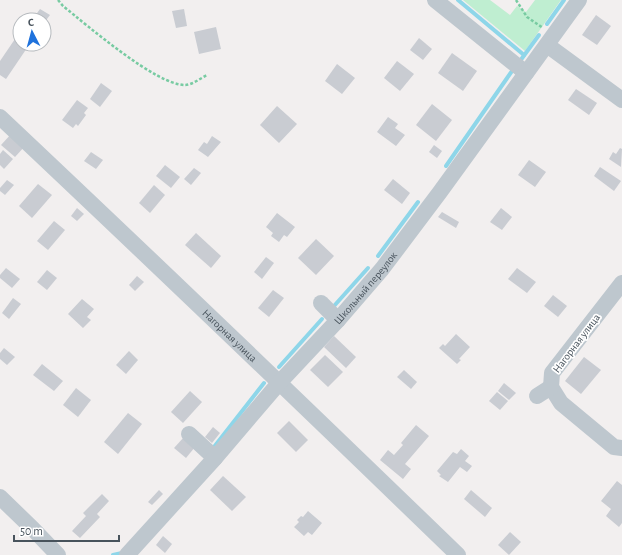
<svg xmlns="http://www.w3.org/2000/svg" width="622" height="555" font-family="'Alegreya Sans',sans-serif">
	<rect width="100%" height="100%" fill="#f2efef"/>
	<polygon fill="#bfeed1" points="463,0 490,0 510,15 517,6 526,12 535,0 561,0 525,51"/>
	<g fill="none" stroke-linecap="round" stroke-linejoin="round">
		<g stroke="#8ed6e9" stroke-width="4">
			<polyline points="458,0 524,55"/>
			<polyline points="547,24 564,0"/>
			<polyline points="520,61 539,35"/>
			<polyline points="446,166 512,71"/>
			<polyline points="378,256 418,202"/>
			<polyline points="334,306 368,268"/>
			<polyline points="279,367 322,319"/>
			<polyline points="214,447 264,383"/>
			<polyline points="113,555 122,553 124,551"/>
		</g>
	</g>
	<g fill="#c9ccd2">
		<polygon points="40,9 50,15 44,23 44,20 32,20"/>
		<polygon points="184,9 187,26 176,28 172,11"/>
		<polygon points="596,15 611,26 597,45 582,35"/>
		<polygon points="216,27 221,49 199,54 194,32"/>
		<polygon points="419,38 432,49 423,60 410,50"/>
		<polygon points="15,39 27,48 6,79 0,75 0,61"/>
		<polygon points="452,53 477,71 463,91 438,73"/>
		<polygon points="397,61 414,74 400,91 384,78"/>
		<polygon points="337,64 355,78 342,94 325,81"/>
		<polygon points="101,83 112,91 100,107 90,99"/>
		<polygon points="576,89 597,103 589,115 568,100"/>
		<polygon points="77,100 88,108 84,113 86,115 78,126 76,124 73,128 62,120"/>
		<polygon points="432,104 452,120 436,141 416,125"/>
		<polygon points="277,106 297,124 279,143 260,125"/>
		<polygon points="388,117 398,124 395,128 405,135 396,146 377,132"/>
		<polygon points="12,133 25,146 15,157 1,145"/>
		<polygon points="212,136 221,142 208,157 198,150 204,142 207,144"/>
		<polygon points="434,145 442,151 437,158 429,152"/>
		<polygon points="620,148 622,149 621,167 609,159 613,152 616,154"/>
		<polygon points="3,150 13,159 4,169 0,165 0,154"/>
		<polygon points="91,152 103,160 96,169 84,161"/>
		<polygon points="529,160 546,172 535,187 518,175"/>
		<polygon points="165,165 180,177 171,188 156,176"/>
		<polygon points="600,167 621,181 614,191 594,176"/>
		<polygon points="194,168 201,173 191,185 184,179"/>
		<polygon points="393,179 410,193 402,204 384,190"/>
		<polygon points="7,180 14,185 5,195 0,191 0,188"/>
		<polygon points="38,184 52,195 32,218 19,206"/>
		<polygon points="154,185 165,195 150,213 139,203"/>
		<polygon points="77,208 84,214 77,221 71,216"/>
		<polygon points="501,208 512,217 502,230 490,222"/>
		<polygon points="442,212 459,222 456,228 438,217"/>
		<polygon points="277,213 295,227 287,237 284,235 279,242 271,236 273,233 266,227"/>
		<polygon points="54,221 65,230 48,250 37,241"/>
		<polygon points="196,233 221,256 211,268 185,245"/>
		<polygon points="316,239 334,256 316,275 298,258"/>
		<polygon points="266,257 274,263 262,279 254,272"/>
		<polygon points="6,268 20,279 12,288 0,278 0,275"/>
		<polygon points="517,268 536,282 527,293 508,279"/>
		<polygon points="47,270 57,278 47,290 37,282"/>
		<polygon points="137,276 144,282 135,291 129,285"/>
		<polygon points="273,290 284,298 269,317 258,308"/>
		<polygon points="553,295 567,306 558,317 544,306"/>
		<polygon points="13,298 21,304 9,319 2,313"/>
		<polygon points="82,299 94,309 87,317 91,320 83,328 68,314"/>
		<polygon points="456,334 470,347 459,359 461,360 457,364 439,348 443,344 445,346"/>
		<polygon points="334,336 356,357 346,368 324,347"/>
		<polygon points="4,348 15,357 7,365 0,359 0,353"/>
		<polygon points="129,351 138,360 126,374 116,365"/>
		<polygon points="325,355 343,372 328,387 310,370"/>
		<polygon points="584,357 601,370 581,394 565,381"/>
		<polygon points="42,364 63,381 54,391 33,375"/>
		<polygon points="404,370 417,382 411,389 397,377"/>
		<polygon points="504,383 516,393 509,400 498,391"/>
		<polygon points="76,388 91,400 78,417 63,405"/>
		<polygon points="190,391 202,402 183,423 171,412"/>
		<polygon points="497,392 508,401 500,410 489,401"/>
		<polygon points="128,413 142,424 118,454 104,442"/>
		<polygon points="289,421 308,440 296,452 277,433"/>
		<polygon points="416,425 429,436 405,464 411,469 403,479 380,460 388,450 394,455 403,445 401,443"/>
		<polygon points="213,427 220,433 212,443 205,437"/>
		<polygon points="184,437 195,447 186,458 174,448"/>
		<polygon points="461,449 469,456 465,461 472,466 467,472 460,467 448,482 439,476 441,475 437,471 453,452 457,454"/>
		<polygon points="223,476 246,497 232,511 210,490"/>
		<polygon points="617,481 622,485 622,523 619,527 606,516 611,509 601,501"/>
		<polygon points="159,490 163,494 152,505 148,502"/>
		<polygon points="471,490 492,508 485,517 464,499"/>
		<polygon points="102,494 109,501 97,514 100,517 80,538 72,531 86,516 83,513"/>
		<polygon points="308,511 322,523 312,535 308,532 304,536 294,527 299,522 297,520 301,516 303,517"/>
		<polygon points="510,532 521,542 509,555 498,545"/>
		<polygon points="163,536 172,544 165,553 156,545"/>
	</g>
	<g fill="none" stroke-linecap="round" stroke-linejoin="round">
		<g stroke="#78cba2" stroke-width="2.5" stroke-dasharray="3 2" stroke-linecap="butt">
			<path d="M58 0 63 6C88 26 156 85 185 85 192 85 201 78 207 75"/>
			<polyline points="516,0 527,17 543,28"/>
		</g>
		<g stroke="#bec7ce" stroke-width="16">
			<polyline points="435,0 526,73"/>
			<polyline points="547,45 622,100"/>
			<path id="s1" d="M0 117C154 262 306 408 458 555"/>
			<polyline points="622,283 552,373 551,387 561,403 614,447 622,448"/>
			<polyline points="321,303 338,320"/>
			<polyline points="537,396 551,387"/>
			<polyline points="189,434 215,458"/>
			<polyline points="0,497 33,529 58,555"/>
			<path id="s2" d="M127 555 215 458 279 383 338 320 382 269 440 192 579 0"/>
		</g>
	</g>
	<g text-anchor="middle" stroke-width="3.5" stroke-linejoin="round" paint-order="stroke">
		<g font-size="11" fill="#48535c" stroke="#fff">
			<text dy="4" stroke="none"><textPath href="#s2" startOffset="358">Школьный переулок</textPath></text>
			<text dy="4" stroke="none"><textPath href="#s1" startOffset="317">Нагорная улица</textPath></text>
			<text transform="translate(576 343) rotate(-53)" y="4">Нагорная улица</text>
		</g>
	</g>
	<g transform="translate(32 32) rotate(354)"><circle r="19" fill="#ffffff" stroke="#b6babe"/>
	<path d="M0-3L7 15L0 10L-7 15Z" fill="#1f72dc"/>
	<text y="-6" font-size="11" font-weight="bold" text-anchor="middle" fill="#48535c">С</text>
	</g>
	<path d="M14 535v6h105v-6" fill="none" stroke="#48535c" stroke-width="2"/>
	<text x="20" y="535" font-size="12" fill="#48535c" stroke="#ffffff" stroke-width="3" paint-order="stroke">50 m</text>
</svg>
